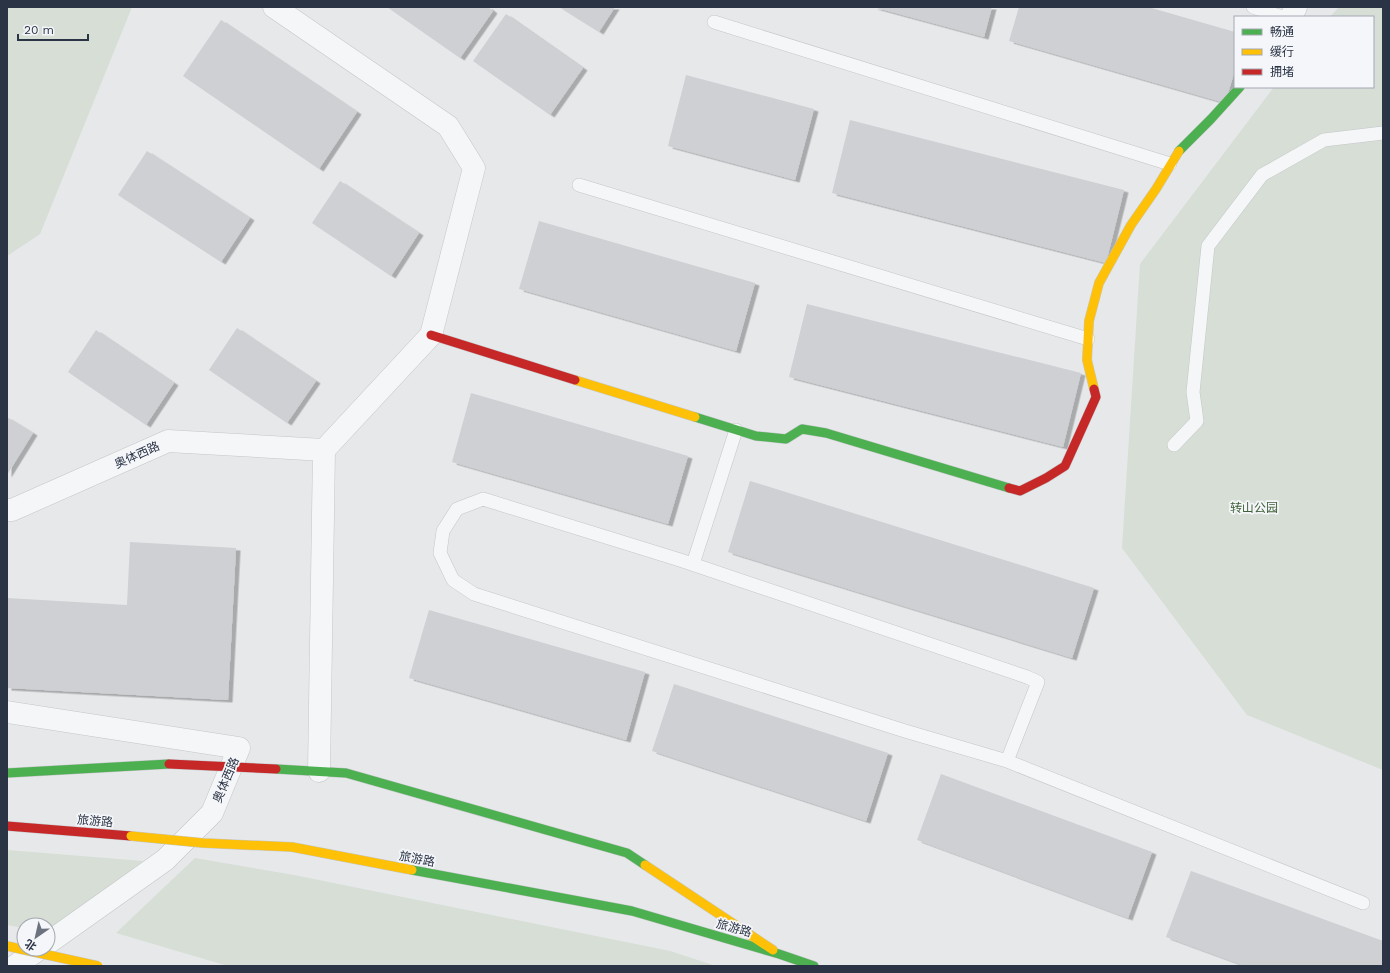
<svg xmlns="http://www.w3.org/2000/svg" width="1390" height="973" font-family="'Work Sans','Noto Sans SC',sans-serif">
	<defs>
		<filter id="shadow"><feDropShadow dx="4.5" dy="2.5" stdDeviation="0" flood-color="#0004"/></filter>
	</defs>
	<rect width="100%" height="100%" fill="#e6e8ea"/>
	<g fill="#d6ded6">
		<polygon points="7,7 132,7 40,234 7,256"/>
		<polygon points="1339,7 1383,7 1383,770 1247,715 1122,548 1140,264 1274,87 1373,87 1373,17 1330,17"/>
		<polygon points="7,850 143,861 48,931 48,925 24,925 24,928 7,925"/>
		<polygon points="195,858 294,875 670,951 716,966 228,966 116,933"/>
	</g>
	<g fill="#ced0d3" filter="url(#shadow)">
		<polygon points="387,7 488,7 493,11 460,58"/>
		<polygon points="559,7 615,7 599,32"/>
		<polygon points="873,7 992,7 984,37"/>
		<polygon points="1019,7 1148,7 1235,32 1235,70 1225,103 1009,41"/>
		<polygon points="506,14 583,68 550,115 473,61"/>
		<polygon points="221,20 357,112 319,169 183,76"/>
		<polygon points="686,75 814,109 795,180 668,146"/>
		<polygon points="850,120 1124,190 1106,263 832,193"/>
		<polygon points="147,151 250,218 221,262 118,195"/>
		<polygon points="340,181 419,233 391,276 312,223"/>
		<polygon points="539,221 755,283 736,351 519,289"/>
		<polygon points="807,304 1081,373 1063,447 789,377"/>
		<polygon points="237,328 316,381 287,423 209,370"/>
		<polygon points="96,330 174,383 146,425 68,372"/>
		<polygon points="471,393 688,456 668,524 452,462"/>
		<polygon points="7,417 33,433 7,475"/>
		<polygon points="750,481 1094,588 1072,658 728,552"/>
		<polygon points="130,542 236,548 228,700 7,688 7,598 127,605"/>
		<polygon points="429,610 645,672 626,740 409,678"/>
		<polygon points="674,684 888,753 866,821 652,751"/>
		<polygon points="941,774 1152,852 1128,918 917,840"/>
		<polygon points="1191,871 1383,941 1383,966 1245,966 1166,937"/>
	</g>
	<g fill="none" stroke-linecap="round" stroke-linejoin="round">
		<defs>
			<g id="lane">
				<polyline points="1253,7 1282,17"/>
				<polyline points="714,22 1170,164"/>
				<polyline points="579,185 1088,339"/>
				<polyline points="1174,445 1197,421 1193,392 1208,246 1262,175 1324,140 1383,133"/>
				<polyline points="693,564 736,430"/>
				<polyline points="1007,761 1038,682 1027,677 680,560 483,499 457,509 443,531 440,553 453,580 474,594 905,731 1007,761 1363,903"/>
			</g>
			<g id="street">
				<polyline points="274,7 448,126 474,168 431,335 324,450 319,771"/>
				<polyline points="1291,17 1296,7"/>
				<polyline points="7,510 12,510 168,441 324,450"/>
				<polyline points="7,712 239,748 212,813 165,860 48,943"/>
				<polyline points="15,966 39,949"/>
			</g>
			<g id="fast">
				<polyline points="1179,151 1211,119 1240,87"/>
				<polyline points="695,417 756,436 786,439 802,429 826,433 1009,488"/>
				<polyline points="276,769 346,773 627,853 645,865"/>
				<polyline points="7,773 169,764"/>
				<polyline points="412,870 632,911 779,954 814,966"/>
			</g>
			<g id="slow">
				<polyline points="575,380 695,417"/>
				<polyline points="1094,389 1087,360 1089,321 1099,283 1131,225 1156,189 1179,151"/>
				<polyline points="292,847 412,870"/>
				<polyline points="645,865 773,950"/>
			</g>
			<g id="jam">
				<polyline points="431,335 575,380"/>
				<polyline points="1009,488 1020,491 1046,478 1065,466 1096,397 1094,389"/>
				<polyline points="7,826 131,836"/>
			</g>
		</defs>
		<use href="#lane" stroke="#c4c6c8" stroke-width="14"/>
		<use href="#street" stroke="#c4c6c8" stroke-width="23"/>
		<use href="#fast" stroke="#c4c6c8" stroke-width="10"/>
		<use href="#slow" stroke="#c4c6c8" stroke-width="10"/>
		<use href="#jam" stroke="#c4c6c8" stroke-width="10"/>
		<use href="#lane" stroke="#f5f6f7" stroke-width="13"/>
		<use href="#street" stroke="#f5f6f7" stroke-width="22"/>
		<use href="#fast" stroke="#4caf50" stroke-width="9"/>
		<use href="#slow" stroke="#ffc107" stroke-width="9"/>
		<use href="#jam" stroke="#c62828" stroke-width="9"/>
		<defs>
			<g id="slow-bridge">
				<polyline points="131,836 203,843 292,847"/>
				<polyline points="7,946 98,966"/>
			</g>
			<polyline id="jam-bridge" points="169,764 276,769"/>
		</defs>
		<use href="#slow-bridge" stroke="#c4c6c8" stroke-width="10" stroke-linecap="butt"/>
		<use href="#jam-bridge" stroke="#c4c6c8" stroke-width="10" stroke-linecap="butt"/>
		<use href="#slow-bridge" stroke="#ffc107" stroke-width="9"/>
		<use href="#jam-bridge" stroke="#c62828" stroke-width="9"/>
	</g>
	<g text-anchor="middle" stroke-width="3.5" stroke-linejoin="round" paint-order="stroke">
		<g font-size="12" fill="#2b3445" stroke="#f4f6f9">
			<text transform="translate(137 455) rotate(-24)" y="4">奥体西路</text>
			<text transform="translate(226 780) rotate(-67)" y="4">奥体西路</text>
			<text transform="translate(95 821) rotate(5)" y="4">旅游路</text>
			<text transform="translate(417 859) rotate(11)" y="4">旅游路</text>
			<text transform="translate(734 928) rotate(16)" y="4">旅游路</text>
		</g>
		<g font-size="12" fill="#3f6138" stroke="#f4f6f9">
			<text x="1254" y="512">转山公园</text>
		</g>
	</g>
	<rect width="1390" height="973" fill="none" stroke="#2b3445" stroke-width="16"/>
	<rect x="1234" y="16" width="140" height="72" fill="#f4f6f9" stroke="#a4a8b1"/>
	<rect x="1242" y="29" width="20" height="6" fill="#4caf50" stroke="#a4a8b1"/>
	<text x="1270" y="36" font-size="12" fill="#2b3445">畅通</text>
	<rect x="1242" y="49" width="20" height="6" fill="#ffc107" stroke="#a4a8b1"/>
	<text x="1270" y="56" font-size="12" fill="#2b3445">缓行</text>
	<rect x="1242" y="69" width="20" height="6" fill="#c62828" stroke="#a4a8b1"/>
	<text x="1270" y="76" font-size="12" fill="#2b3445">拥堵</text>
	<g transform="translate(36 937) rotate(214)"><circle r="19" fill="#f4f6f9" stroke="#a4a8b1"/>
	<path d="M0-3L7 15L0 10L-7 15Z" fill="#6c737f"/>
	<text y="-6" font-size="11" font-weight="bold" text-anchor="middle" fill="#2b3445">北</text>
	</g>
	<path d="M18 34v6h70v-6" fill="none" stroke="#2b3445" stroke-width="2"/>
	<text x="24" y="34" font-size="12" fill="#2b3445" stroke="#f4f6f9" stroke-width="3" paint-order="stroke">20 m</text>
</svg>
